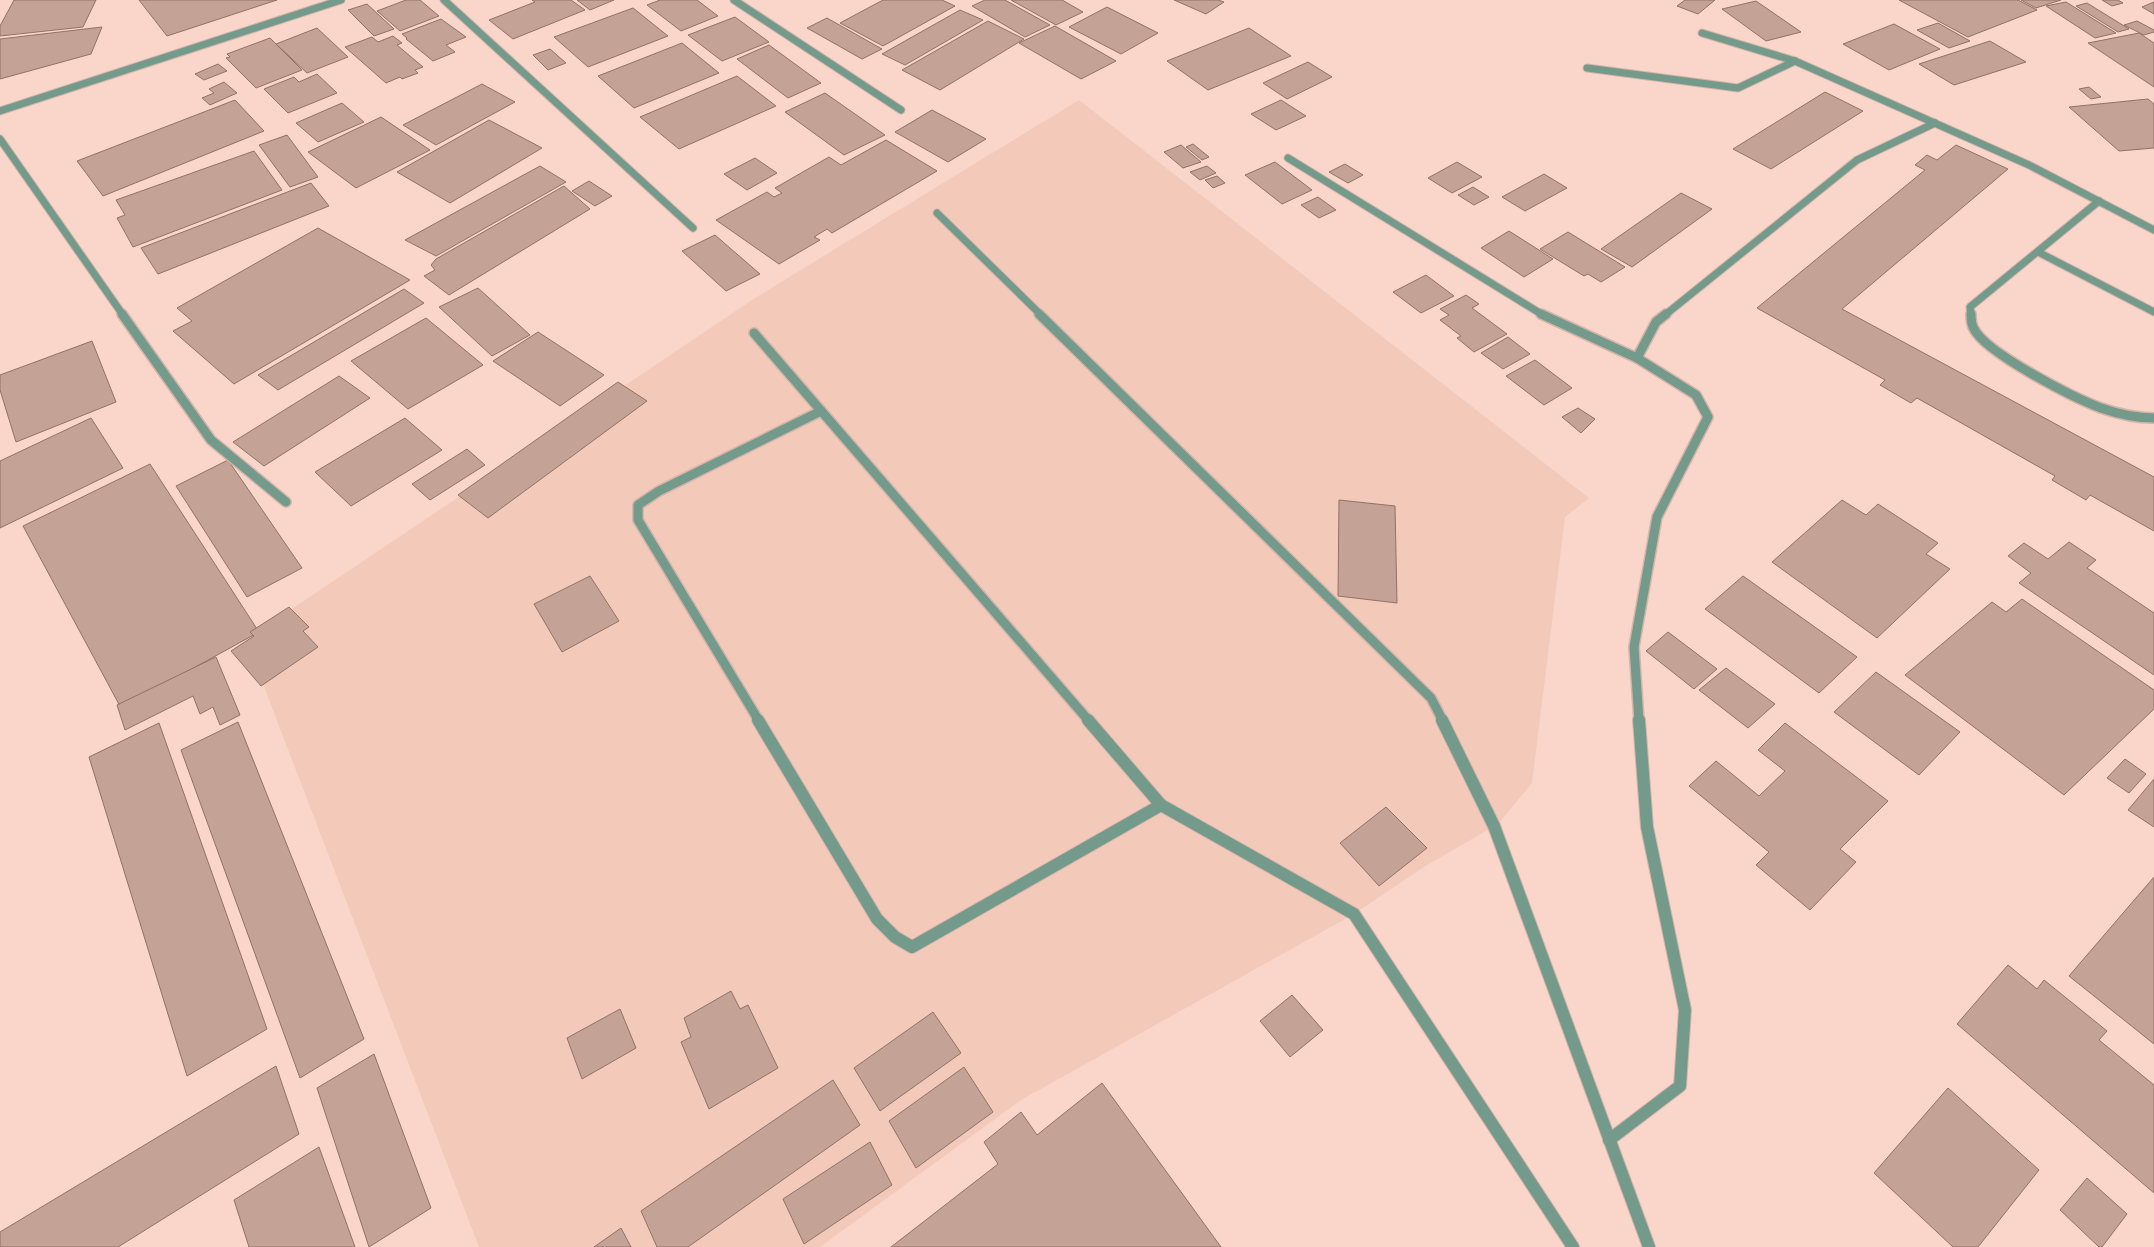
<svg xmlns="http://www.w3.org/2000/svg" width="2154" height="1247" font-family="'Nunito Sans',sans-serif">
	<rect width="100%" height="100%" fill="#f9d6c9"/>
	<polygon fill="#f3c9ba" points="1079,100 1589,498 1565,517 1532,783 1498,824 1427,865 1354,914 1021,1100 820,1247 479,1247 246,640 755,298"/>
	<g fill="#c4a296" stroke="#917267">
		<polygon points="14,0 96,0 83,27 0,36 0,26"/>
		<polygon points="139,0 277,0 167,36"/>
		<polygon points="406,0 420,0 439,16 400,31 377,11"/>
		<polygon points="532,0 571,0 585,10 513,39 489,20 535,2"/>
		<polygon points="577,0 614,0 590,10"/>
		<polygon points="660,0 697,0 718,16 681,31 647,5"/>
		<polygon points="883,0 942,0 955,6 883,46 840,23"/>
		<polygon points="985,0 1005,0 1050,25 1025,37 972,6"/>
		<polygon points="1011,0 1062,0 1083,12 1056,25"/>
		<polygon points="1174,0 1218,0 1224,2 1206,14"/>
		<polygon points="1685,0 1715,0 1698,14 1677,6"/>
		<polygon points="1899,0 2018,0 2037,10 1968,37"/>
		<polygon points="2021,0 2061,0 2036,8"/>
		<polygon points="2102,0 2118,0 2123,3 2112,6"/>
		<polygon points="1756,1 1801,32 1766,41 1722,9"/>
		<polygon points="2066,2 2116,33 2095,38 2046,6"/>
		<polygon points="2154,2 2154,14 2142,7"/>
		<polygon points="2087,3 2129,29 2118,32 2076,6"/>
		<polygon points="367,4 394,29 374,36 348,10"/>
		<polygon points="1107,7 1158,33 1121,54 1069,27"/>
		<polygon points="633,8 668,36 588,67 554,37"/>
		<polygon points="960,10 983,20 905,65 882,54"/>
		<polygon points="735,17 769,42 722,61 688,35"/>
		<polygon points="827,18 882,49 862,59 807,28"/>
		<polygon points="441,19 466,37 446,45 455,52 433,61 406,39 407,38 402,34"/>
		<polygon points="988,21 1024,39 940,90 902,70"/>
		<polygon points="2137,21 2154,30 2154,32 2144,35 2124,25"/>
		<polygon points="1938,23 1970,41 1949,48 1917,30"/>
		<polygon points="1894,24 1940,49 1889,70 1843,44"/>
		<polygon points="1055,26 1116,61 1081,79 1019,43"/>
		<polygon points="102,27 91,54 0,79 0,39"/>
		<polygon points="317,28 348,57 307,73 276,44"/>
		<polygon points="1249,28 1291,56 1208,90 1167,61"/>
		<polygon points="2139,33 2154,43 2154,87 2088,43"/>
		<polygon points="393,36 402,43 397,45 423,67 415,70 418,73 402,79 400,77 386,83 345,47 372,37 378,42"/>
		<polygon points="270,38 302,70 256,88 226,58 230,57 227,54"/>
		<polygon points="1990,41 2026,62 1954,85 1919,64"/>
		<polygon points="682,43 719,73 634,108 598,76"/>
		<polygon points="769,45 821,83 788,98 737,59"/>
		<polygon points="550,49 566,63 548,70 533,55"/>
		<polygon points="1308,62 1332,77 1287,99 1263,83"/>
		<polygon points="218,64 227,71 204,80 195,74"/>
		<polygon points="317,74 337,93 288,113 264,89 294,77 299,82"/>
		<polygon points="737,76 776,106 679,149 640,117"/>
		<polygon points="224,82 237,93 210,105 202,98 214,93 209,89"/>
		<polygon points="482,84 515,102 436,145 403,125"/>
		<polygon points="2089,87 2101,97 2091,99 2079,89"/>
		<polygon points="1825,92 1863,111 1771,169 1733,149"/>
		<polygon points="825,93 885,135 844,155 785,112"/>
		<polygon points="2148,99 2154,104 2154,148 2119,151 2069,107"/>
		<polygon points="235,100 264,131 103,196 77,161"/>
		<polygon points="1281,100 1306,116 1276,130 1251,114"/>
		<polygon points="342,103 364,122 318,142 296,123"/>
		<polygon points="932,110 975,133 986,139 948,162 895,132"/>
		<polygon points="381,117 430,150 356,188 308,152"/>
		<polygon points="489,120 542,148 450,203 397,172"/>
		<polygon points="287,135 318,177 290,187 259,145"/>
		<polygon points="886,140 937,171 832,233 827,229 814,237 820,240 779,264 716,220 767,192 774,197 782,193 775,188 829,157 841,165"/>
		<polygon points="1193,144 1209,157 1202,160 1186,147"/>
		<polygon points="1181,145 1201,162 1183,168 1164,152"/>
		<polygon points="1956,145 2008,169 1842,309 2154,477 2154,531 2090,495 2086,500 2052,480 2055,476 1917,398 1911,403 1880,385 1885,380 1757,308 1925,170 1915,165 1927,155 1937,160"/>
		<polygon points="254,151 282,190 133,247 117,218 125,215 116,200"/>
		<polygon points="755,158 777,173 747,190 724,174"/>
		<polygon points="1275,162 1312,190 1282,204 1245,175"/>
		<polygon points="1457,162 1482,177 1452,193 1428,178"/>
		<polygon points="1345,164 1363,175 1348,183 1329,172"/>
		<polygon points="540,166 566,182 436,256 405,240"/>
		<polygon points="1207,166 1216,173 1200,180 1190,172"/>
		<polygon points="1544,174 1567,188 1525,211 1502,197"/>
		<polygon points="1217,176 1225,183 1213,188 1205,180"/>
		<polygon points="589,181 612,196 595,206 572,191"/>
		<polygon points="311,183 329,206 158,274 141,248"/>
		<polygon points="564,186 590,209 449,295 424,276 435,270 431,265 436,259"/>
		<polygon points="1473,187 1489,197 1474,205 1458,195"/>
		<polygon points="1681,193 1712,209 1632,267 1601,249"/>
		<polygon points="1318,197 1336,210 1319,218 1301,205"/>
		<polygon points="318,228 410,280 234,384 173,331 192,321 177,308"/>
		<polygon points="1509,231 1553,259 1524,277 1481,248"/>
		<polygon points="1568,232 1625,267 1601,282 1588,274 1584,276 1540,249"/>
		<polygon points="715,235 760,274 726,291 682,251"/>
		<polygon points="1426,275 1454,296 1421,313 1393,292"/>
		<polygon points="478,288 530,335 492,356 439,307"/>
		<polygon points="404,289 424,303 278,390 258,375"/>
		<polygon points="1466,295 1479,304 1472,308 1507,334 1474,352 1457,338 1461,336 1440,320 1449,315 1440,309"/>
		<polygon points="426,318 483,365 408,409 351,361"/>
		<polygon points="538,332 604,375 560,406 493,361"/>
		<polygon points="1508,337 1530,354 1503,369 1481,353"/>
		<polygon points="92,341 116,402 16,442 0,390 0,375"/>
		<polygon points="1535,360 1572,388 1544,405 1506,376"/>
		<polygon points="339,376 370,398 264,466 233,442"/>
		<polygon points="618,382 647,401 488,518 458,495"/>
		<polygon points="1578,408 1595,419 1581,433 1562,417"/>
		<polygon points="91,418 123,468 0,528 0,461"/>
		<polygon points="405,418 442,450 351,506 315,472"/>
		<polygon points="467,449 485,465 430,500 412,484"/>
		<polygon points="228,460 302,568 247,597 176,486"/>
		<polygon points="150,464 259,632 121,708 23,526"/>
		<polygon points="1339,500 1395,506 1397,603 1338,596"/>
		<polygon points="1842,500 1866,515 1878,504 1938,543 1926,554 1950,569 1877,638 1772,562"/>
		<polygon points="2069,542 2096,560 2087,568 2154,613 2154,675 2019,583 2031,573 2008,556 2024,543 2048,559"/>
		<polygon points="590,576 619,621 562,652 534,604"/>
		<polygon points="1743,576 1857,657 1819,693 1705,609"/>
		<polygon points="2022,599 2154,690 2154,709 2064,795 1905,675 1992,602 2006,612"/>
		<polygon points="289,607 309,627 303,631 318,647 261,686 231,651 254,636 250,632"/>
		<polygon points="1668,632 1717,669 1694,689 1646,651"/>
		<polygon points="216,657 240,715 220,725 213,707 200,714 193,696 125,730 117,705"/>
		<polygon points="1726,668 1775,704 1748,728 1699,690"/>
		<polygon points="1876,672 1960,732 1919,775 1834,712"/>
		<polygon points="238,722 364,1039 300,1078 181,750"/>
		<polygon points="159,723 267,1029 187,1076 89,757"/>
		<polygon points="1785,723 1888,801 1840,849 1856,862 1810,910 1756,865 1769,852 1689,786 1716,761 1759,796 1785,771 1758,750"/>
		<polygon points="2125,759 2146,774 2129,793 2107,778"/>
		<polygon points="2154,779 2154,827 2128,810"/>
		<polygon points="1386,807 1427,848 1379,886 1340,843"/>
		<polygon points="2154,877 2154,1044 2069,976"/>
		<polygon points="2008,965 2037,989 2044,980 2107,1031 2099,1040 2154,1085 2154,1193 1957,1024"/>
		<polygon points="731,991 740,1009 748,1005 778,1068 709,1109 681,1042 691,1037 684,1018"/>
		<polygon points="1292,995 1323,1030 1290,1057 1260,1021"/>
		<polygon points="620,1009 636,1048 582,1079 567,1038"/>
		<polygon points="933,1012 961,1053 880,1111 854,1068"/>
		<polygon points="374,1054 431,1208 369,1247 317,1088"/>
		<polygon points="276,1066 299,1134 118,1247 0,1247 0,1232"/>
		<polygon points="964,1067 993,1112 916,1168 889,1121"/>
		<polygon points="833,1080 860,1125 688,1247 657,1247 641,1211"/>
		<polygon points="1102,1083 1221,1247 891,1247 998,1164 984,1142 1021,1112 1037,1135"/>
		<polygon points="1948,1088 2039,1170 1978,1247 1953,1247 1874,1173"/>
		<polygon points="870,1142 892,1185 804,1244 783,1199"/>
		<polygon points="319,1147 355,1247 249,1247 234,1200"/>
		<polygon points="2087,1178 2127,1214 2102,1247 2099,1247 2060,1210"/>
		<polygon points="621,1228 631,1247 594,1247"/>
	</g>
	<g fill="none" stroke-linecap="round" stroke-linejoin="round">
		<defs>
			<g id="lane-far2">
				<polyline points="1702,33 1795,61 2029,165 2154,230"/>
				<polyline points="1587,68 1738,88 1795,61"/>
				<polyline points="1288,158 1543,315"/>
				<polyline points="937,213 1041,315"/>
				<polyline points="2038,252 2154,312"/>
				<polyline points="1665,315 1857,160 1935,123"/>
				<polyline points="1971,315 1970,307 2099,201"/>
			</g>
			<g id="lane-far1">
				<polyline points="1039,314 1431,698 1443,721"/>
				<polyline points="1541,314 1637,358"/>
				<path d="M1971 314C1971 318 1971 324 1974 329 1986 353 2074 398 2101 408 2118 414 2136 418 2154 418"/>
				<polyline points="754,333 1089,721"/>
				<polyline points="759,721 638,520 638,505 659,491 821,411"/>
				<polyline points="1639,721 1634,647 1657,517 1708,417 1696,395 1637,358 1656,322 1666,314"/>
			</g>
			<g id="lane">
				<polyline points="758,720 877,919 895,937 912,947 1161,805"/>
				<polyline points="1088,720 1161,805 1354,914 1573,1247"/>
				<polyline points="1442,720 1494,826 1649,1247"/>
				<polyline points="1609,1140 1680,1086 1685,1010 1647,827 1639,720"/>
			</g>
			<g id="street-far1">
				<polyline points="444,0 693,228"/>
				<polyline points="734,0 901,110"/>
				<polyline points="0,111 341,0"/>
				<polyline points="0,139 123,315"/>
			</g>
			<polyline id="street" points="122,314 211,440 286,502"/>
		</defs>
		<use href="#lane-far2" stroke="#d4b5aa" stroke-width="9"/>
		<use href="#lane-far1" stroke="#d4b5aa" stroke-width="12"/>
		<use href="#lane" stroke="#d4b5aa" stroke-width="14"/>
		<use href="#street-far1" stroke="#d4b5aa" stroke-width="9"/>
		<use href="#street" stroke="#d4b5aa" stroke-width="12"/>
		<use href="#lane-far2" stroke="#739a8b" stroke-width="7"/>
		<use href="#lane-far1" stroke="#739a8b" stroke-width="9"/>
		<use href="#lane" stroke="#739a8b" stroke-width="12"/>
		<use href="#street-far1" stroke="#739a8b" stroke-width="7"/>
		<use href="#street" stroke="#739a8b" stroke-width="9"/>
	</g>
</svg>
